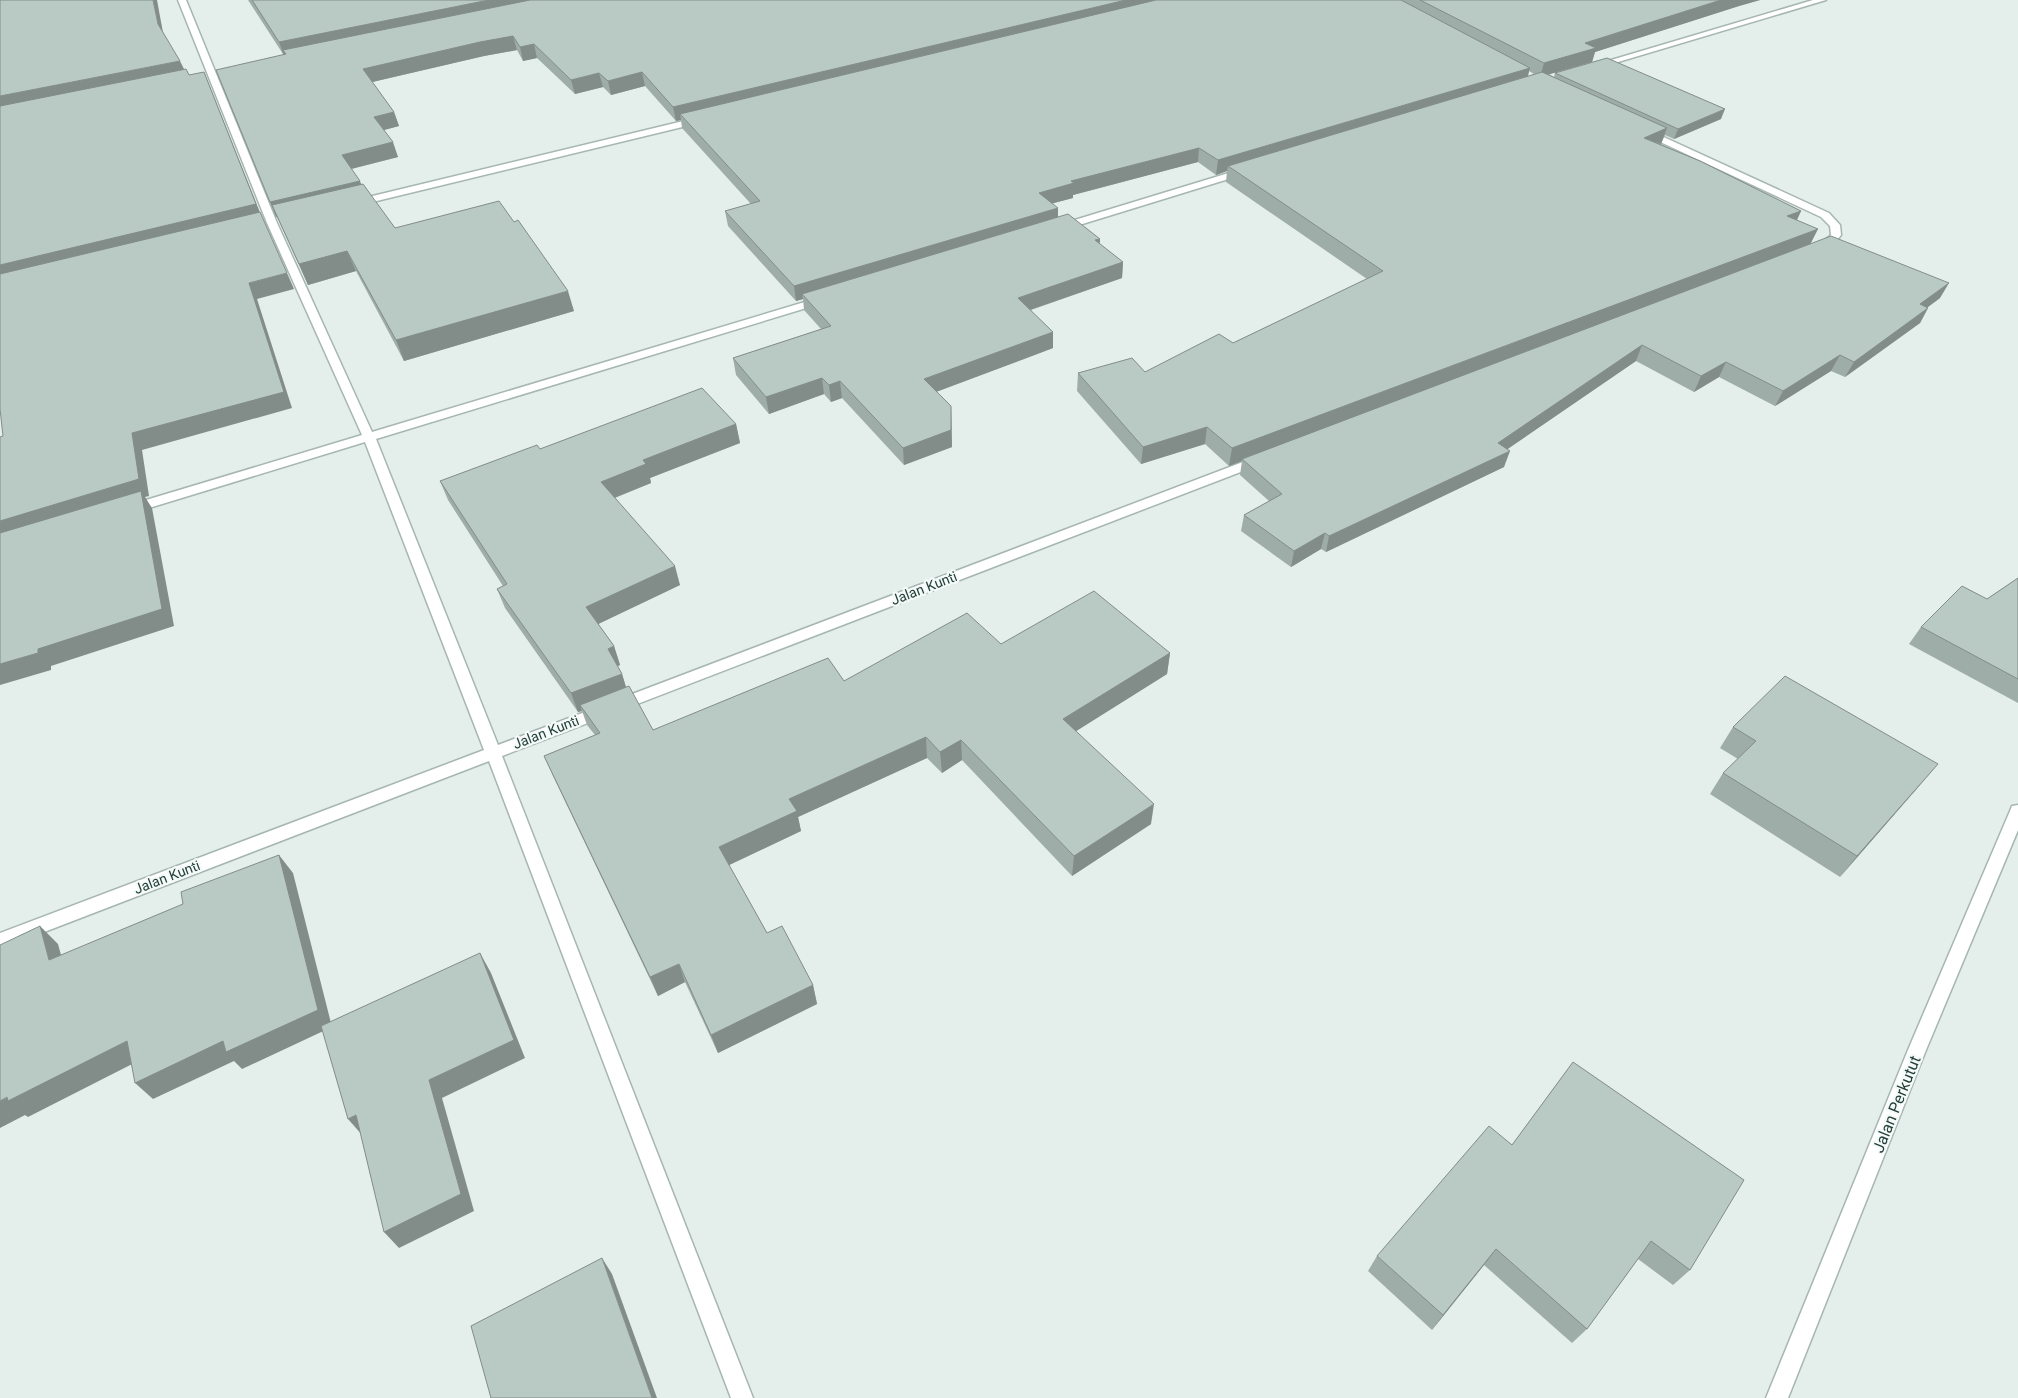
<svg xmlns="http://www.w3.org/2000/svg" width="2018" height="1398" font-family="Roboto,sans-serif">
	<rect width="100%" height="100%" fill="#e4eeea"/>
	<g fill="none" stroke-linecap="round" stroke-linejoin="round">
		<defs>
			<g id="street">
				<polygon points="178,0 186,0 277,223 372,432 818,298 822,297 827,300 826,302 376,439 498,745 1256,457 1260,456 1266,460 1264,463 502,756 753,1398 731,1398 489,761 0,949 0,933 484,750 365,442 136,512 131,513 124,509 126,506 362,435 267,223"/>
				<polygon points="1813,0 1826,0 1598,68 1591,66"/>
				<polygon points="700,117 705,120 703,122 356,206 351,203 356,200"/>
				<path d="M1644 128 1829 213 1840 225 1841 235C1834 244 1827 251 1815 249L1814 247C1818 243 1825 241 1831 235L1830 226 1821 217 1641 133 1639 131Z"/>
				<polygon points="1245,168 1248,169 1248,173 1063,230 1059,231 1054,228 1055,226"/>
				<polygon points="2018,805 2018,830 1926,1050 1788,1398 1766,1398 1908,1050 2010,811 2012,806"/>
			</g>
		</defs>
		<use href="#street" stroke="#a6b6b2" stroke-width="3"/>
		<use href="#street" fill="#fff" fill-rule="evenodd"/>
	</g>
	<g fill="#9fada9" fill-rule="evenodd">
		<path d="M248 0H1760L1739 6 1595 52 1592 62 1549 74 1554 77 1555 73 1721 119 1674 139 1665 135 1661 144 1801 211 1797 220 1811 244 1940 298 1927 308H1928L1920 323 1845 377 1831 371 1775 406 1719 377 1694 392 1636 361 1507 449 1504 467 1326 552 1321 549 1291 567 1241 531 1244 515 1269 501 1240 475 1242 461 1229 466 1205 444 1141 464 1077 391 1078 373 1145 372 1233 343 1367 279 1226 182 1227 171 1216 175 1198 162 1073 195V198L1053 203 1058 217 1100 239 1099 244 1123 262 1122 278 1031 310 1053 348 936 392 951 406 952 447 904 465 842 398 831 402 824 394 769 414 736 375 733 358 821 329 804 310 803 299 796 301 728 226 725 211 751 204 682 128 681 120 676 121 645 86 611 95 603 87 575 94 537 58 523 61 517 50 484 56 372 82 394 112 399 126 384 130 398 157 351 169 361 184 395 228 574 311 404 361 356 271 308 285 270 202 283 54ZM1529 71 1534 74 1528 76Z"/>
		<polygon points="736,424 740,443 650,478 651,483 615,498 680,585 598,624 614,646 620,665 617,666 622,674 626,687 653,730 844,681 1001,644 1170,653 1167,674 1076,731 1151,824 1072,876 962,760 942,773 927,758 798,817 801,831 729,865 767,933 813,985 817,1004 718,1053 685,982 658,996 553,776 544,756 595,735 587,725 582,711 578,712 505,608 497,589 503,586 448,500 440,481 540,449"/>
		<polygon points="2018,578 2018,703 1909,644 1921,627 1987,599"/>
		<polygon points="1733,727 1920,785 1840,877 1710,794 1723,773 1738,759 1720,748"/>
		<polygon points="1573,1062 1690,1270 1673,1285 1638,1259 1587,1329 1572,1343 1484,1265 1432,1330 1368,1271 1377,1256 1512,1145"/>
	</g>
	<g fill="#828d89">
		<polygon points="153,0 157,0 164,38 158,24"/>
		<polygon points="489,0 558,0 283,50 286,56 284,56 279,42"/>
		<polygon points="1126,0 1180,0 680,114 681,120 676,121 673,107"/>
		<polygon points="1721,0 1760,0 1739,6 1595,52 1592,62 1540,77 1544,63 1585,43"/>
		<polygon points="513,36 517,50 484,56 368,83 363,69 480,42"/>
		<polygon points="534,44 537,58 523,61 520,47"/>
		<polygon points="180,61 187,75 0,113 0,96"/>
		<polygon points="1530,68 1526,82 1228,166 1227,171 1216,175 1218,160"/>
		<polygon points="204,72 263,220 0,283 0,265"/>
		<polygon points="642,72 645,86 611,95 608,81"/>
		<polygon points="599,73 603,87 575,94 571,80"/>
		<polygon points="1725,109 1721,119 1674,139 1678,129"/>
		<polygon points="394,112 399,126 380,131 374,117"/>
		<polygon points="1667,128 1661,144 1644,138"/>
		<polygon points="393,142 398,157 347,170 342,155"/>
		<polygon points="1199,148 1198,162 1073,195 1073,198 1039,207 1039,193 1071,181"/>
		<polygon points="360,181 365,195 276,217 270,202"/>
		<polygon points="1058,208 1058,223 802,294 803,299 796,301 794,286"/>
		<polygon points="1801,211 1793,228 1787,216"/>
		<polygon points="1818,229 1810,245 1242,459 1242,461 1229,466 1232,448"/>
		<polygon points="1100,239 1099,255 1095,240"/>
		<polygon points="347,251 356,271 308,285 299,264"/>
		<polygon points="1123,262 1122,278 1018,314 1018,298"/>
		<polygon points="287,273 294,289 257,299 292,408 142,450 149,496 145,497 152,508 174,626 51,666 51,670 0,685 0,664 38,649 0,541 0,521 132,433 249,283"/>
		<polygon points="1949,283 1940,298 1911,319 1920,304"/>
		<polygon points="568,291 574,311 404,361 396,340"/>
		<polygon points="1928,308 1920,323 1845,377 1854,362"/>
		<polygon points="1053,332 1053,348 925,396 924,379"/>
		<polygon points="1642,345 1636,361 1493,459 1498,443"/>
		<polygon points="1840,355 1831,371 1775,406 1783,391"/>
		<polygon points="1726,362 1719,377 1694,392 1701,376"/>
		<polygon points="822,378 824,394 769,414 766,397"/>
		<polygon points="840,381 842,398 831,402 829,385"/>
		<polygon points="951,406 952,447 904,465 903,448"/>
		<polygon points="736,424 740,443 650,478 651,483 606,501 601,482 643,460"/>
		<polygon points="1207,427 1205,444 1141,464 1143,447"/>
		<polygon points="1510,451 1504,467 1326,552 1329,536"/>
		<polygon points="1325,533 1321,549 1291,567 1294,551"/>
		<polygon points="675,566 680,585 592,627 586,607"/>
		<polygon points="614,646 620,665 614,668 608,649"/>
		<polygon points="1170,653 1167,674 1062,740 1063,719"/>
		<polygon points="622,674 628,694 580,705 582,711 578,712 571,693"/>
		<polygon points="926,737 927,758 798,817 801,831 725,867 719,847 789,799"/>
		<polygon points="961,740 962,760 942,773 940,752"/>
		<polygon points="1938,764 1920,785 1840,877 1857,856"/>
		<polygon points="1154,804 1151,824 1072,876 1074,856"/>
		<polygon points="279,855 293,873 332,1027 242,1069 234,1061 153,1099 135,1083"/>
		<polygon points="40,926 58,944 67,977 49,960"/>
		<polygon points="480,953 491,973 525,1058 442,1098 474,1211 399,1248 384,1232 429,1080"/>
		<polygon points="679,964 685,982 658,996 650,977"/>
		<polygon points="813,985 817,1004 718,1053 711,1035"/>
		<polygon points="127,1041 144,1058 28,1117 25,1115 0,1128 0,1101"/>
		<polygon points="356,1115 363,1136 348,1119"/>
		<polygon points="1496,1249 1484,1265 1432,1330 1443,1315"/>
		<polygon points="602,1258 612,1274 657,1398 652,1398"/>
	</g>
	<g fill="#b9c9c4" stroke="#828d89">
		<polygon points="0,0 153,0 158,24 180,61 0,96"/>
		<polygon points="252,0 489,0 279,42"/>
		<polygon points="530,0 1126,0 673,107 642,72 608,81 599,73 571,80 534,44 520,47 513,36 480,42 363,69 394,112 374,117 393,142 342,155 360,181 270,202 216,70 286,54 283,50"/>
		<polygon points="1156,0 1401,0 1530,68 1218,160 1199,148 1071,181 1074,183 1039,193 1058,208 794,286 725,211 760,201 680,114"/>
		<polygon points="1420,0 1721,0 1585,43 1596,48 1544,63"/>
		<polygon points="1607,58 1725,109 1678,129 1555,73"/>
		<polygon points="186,69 189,75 204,72 256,204 0,265 0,106"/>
		<polygon points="1542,72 1667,128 1644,138 1700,161 1801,211 1787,216 1818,229 1232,448 1207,427 1143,447 1078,373 1132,358 1145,372 1219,334 1233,343 1383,271 1228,166"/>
		<polygon points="363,184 395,228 499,201 514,222 518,220 568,291 396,340 347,251 299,264 272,205"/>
		<polygon points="260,212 287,273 249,283 284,392 132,433 139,479 0,521 0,437 3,436 0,409 0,274"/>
		<polygon points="1068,214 1100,239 1095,240 1123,262 1018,298 1053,332 924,379 951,406 951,430 903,448 840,381 829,385 822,378 766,397 733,358 831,326 802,294"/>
		<polygon points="1831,236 1949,283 1920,304 1928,308 1854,362 1840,355 1783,391 1726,362 1701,376 1642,345 1498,443 1510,451 1329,536 1325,533 1294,551 1244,515 1282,494 1242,459"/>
		<polygon points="702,388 736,424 643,460 646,464 601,482 675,566 586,607 614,646 608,649 622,674 571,693 497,589 507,584 440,481 537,445 540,449"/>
		<polygon points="141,491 162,609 38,649 38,653 0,664 0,533"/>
		<polygon points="2018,578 2018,679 1921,627 1962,586 1987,599"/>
		<polygon points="1094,591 1170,653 1063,719 1154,804 1074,856 961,740 940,752 926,737 789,799 797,811 719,847 767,933 782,926 813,985 711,1035 679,964 650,977 544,756 600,733 580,705 629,686 653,730 828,658 844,681 967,613 1001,644"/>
		<polygon points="1785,676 1938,764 1857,856 1723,773 1756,741 1733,727"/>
		<polygon points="279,855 318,1010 226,1052 223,1041 135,1083 127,1041 8,1101 7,1097 0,1101 0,945 40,926 49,960 183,904 181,892"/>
		<polygon points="480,953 514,1040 429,1080 461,1194 384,1232 356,1115 348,1119 321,1026"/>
		<polygon points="1573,1062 1744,1180 1690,1270 1651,1241 1587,1329 1496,1249 1443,1315 1377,1256 1489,1126 1512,1145"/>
		<polygon points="602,1258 652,1398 491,1398 471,1326"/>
	</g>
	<g text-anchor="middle" stroke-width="4.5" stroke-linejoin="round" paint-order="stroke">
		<g font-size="14" fill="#23403b" stroke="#f5faf8">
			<text transform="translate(924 588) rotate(-21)" y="5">Jalan Kunti</text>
			<text transform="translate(546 732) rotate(-21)" y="5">Jalan Kunti</text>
			<text transform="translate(167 877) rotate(-21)" y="5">Jalan Kunti</text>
		</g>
		<g font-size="16" fill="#23403b" stroke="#f5faf8">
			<text transform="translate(1896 1104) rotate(-68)" y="6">Jalan Perkutut</text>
		</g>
	</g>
</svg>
